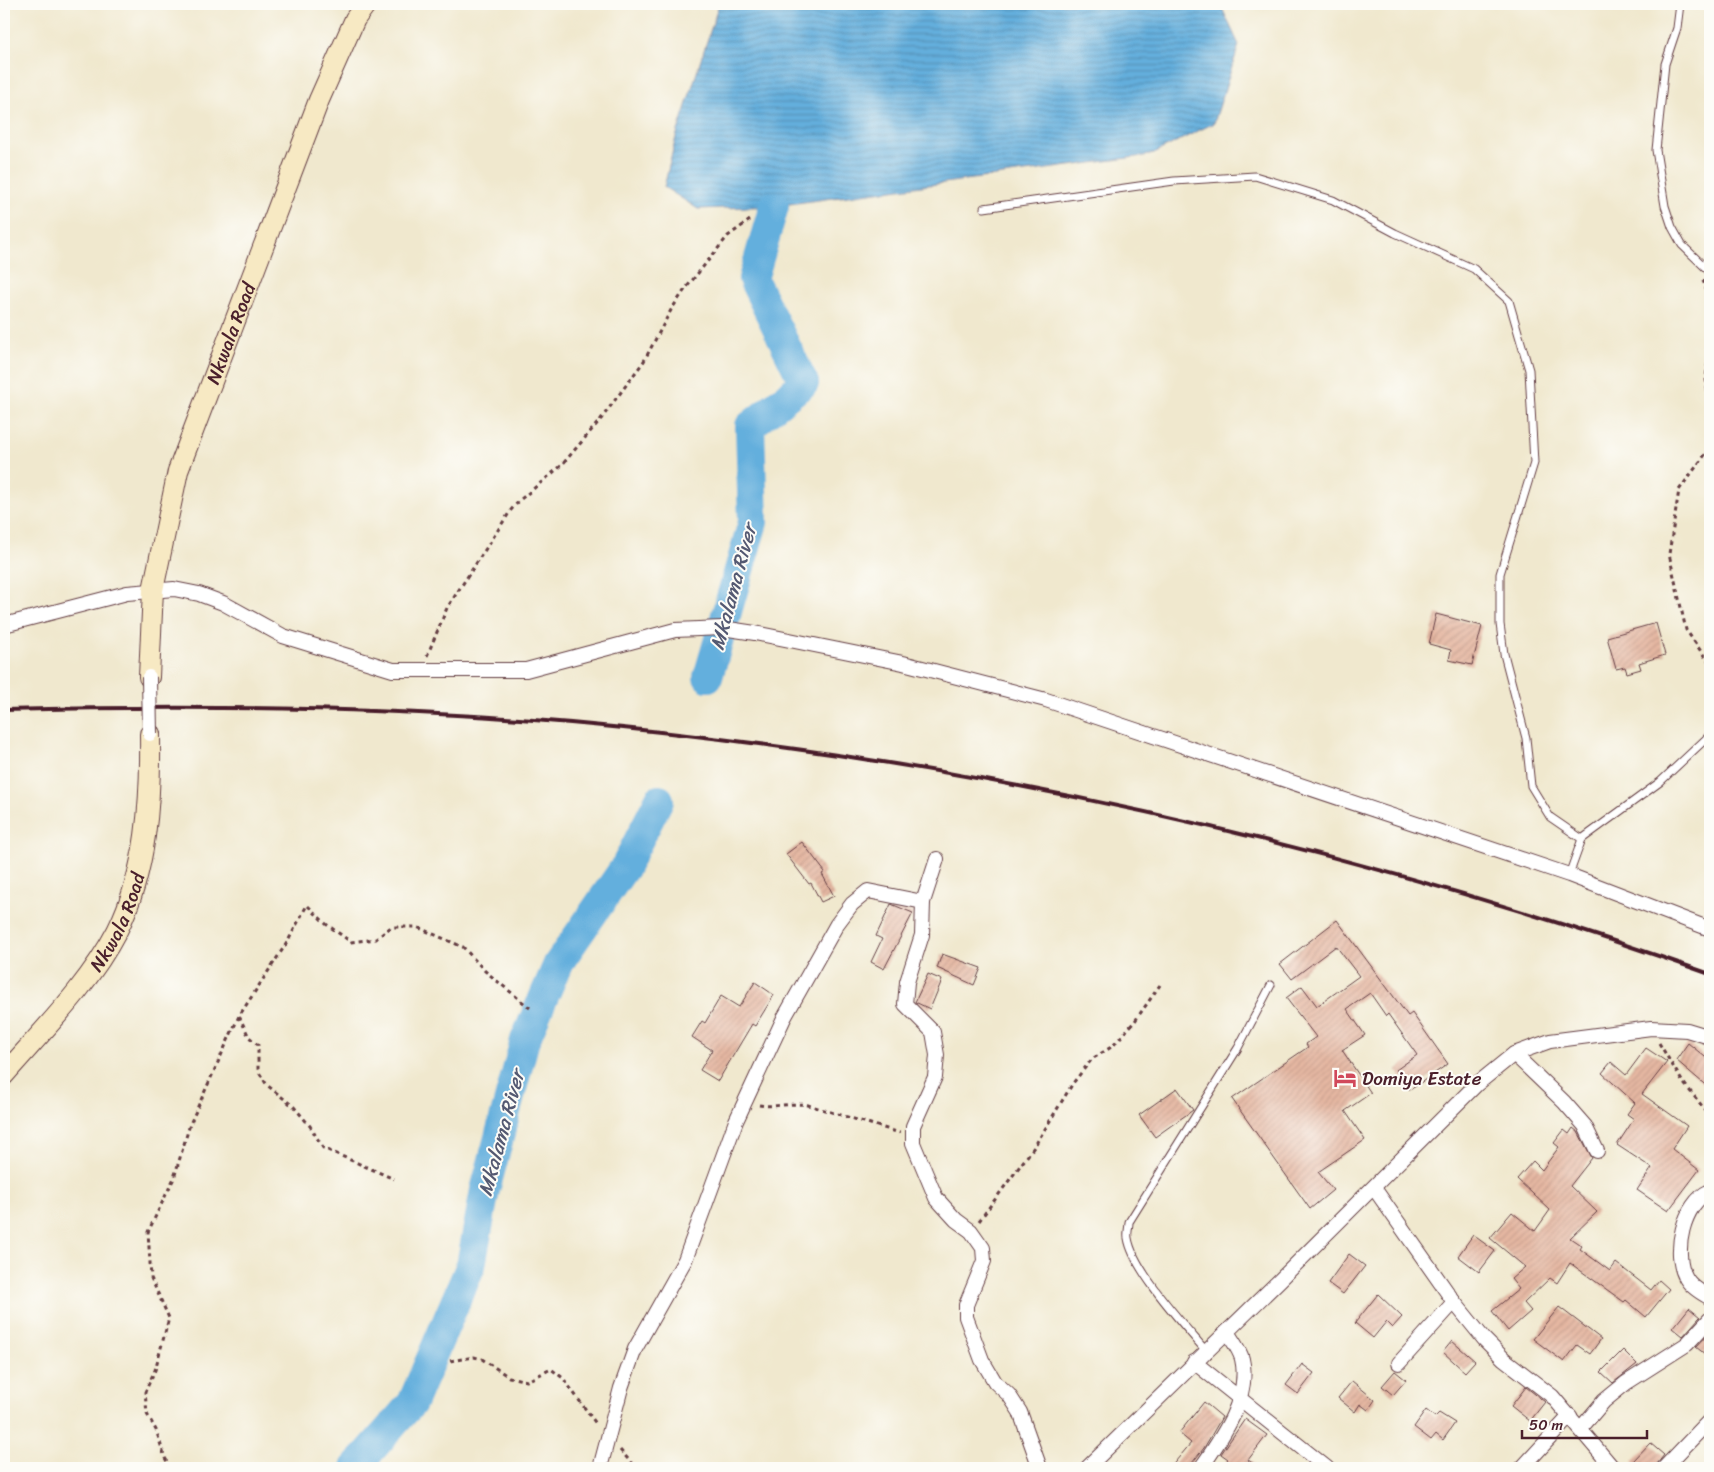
<svg xmlns="http://www.w3.org/2000/svg" width="1714" height="1472" font-family="Sriracha,sans-serif">
	<defs>
		<pattern id="water-rules" width="6" height="5" patternUnits="userSpaceOnUse" patternTransform="scale(1.25)"><rect width="6" height="5" fill="#64afdd"/><path d="M0 2.5h6" fill="none" stroke="#548eb3"/></pattern>
		<pattern id="building-hatch" width="6" height="6" patternUnits="userSpaceOnUse" patternTransform="scale(1.25)"><rect width="6" height="6" fill="#e5b7a2"/><path d="M-1 1l2-2M0 6l6-6M5 7l2-2" fill="none" stroke="#c69d8c"/></pattern>
	</defs>
	<rect width="100%" height="100%" fill="#fdfcf7"/>
	<filter id="ink" filterUnits="userSpaceOnUse"><feTurbulence type="fractalNoise" baseFrequency=".02" numOctaves="2"/><feDisplacementMap in="SourceGraphic" scale="10" xChannelSelector="R" yChannelSelector="G"/><feConvolveMatrix kernelMatrix="1 2 1 2 8 2 1 2 1" color-interpolation-filters="sRGB"/></filter>
	<filter id="wash" filterUnits="userSpaceOnUse"><feTurbulence type="fractalNoise" baseFrequency=".0096" numOctaves="4" result="noise"/><feDisplacementMap in="SourceGraphic" scale="20" xChannelSelector="R" yChannelSelector="G"/><feGaussianBlur stdDeviation="1.12" result="paint"/><feColorMatrix in="noise" values="0 0 0 0 0 0 0 0 0 0 0 0 0 0 0 0 0 1.4 0 .05"/><feComposite in="paint" operator="in"/></filter>
	<g filter="url(#wash)">
		<rect width="100%" height="100%" fill="#f0e8ce"/>
		<polygon fill="url(#water-rules)" stroke="#576784" points="719,4 1217,4 1221,6 1239,45 1214,123 1150,155 774,206 698,209 664,187 676,137"/>
		<g fill="none" stroke-linecap="round" stroke-linejoin="round">
			<g stroke="#64afdd" stroke-width="30">
				<polyline points="708,677 753,522 750,426 804,383 753,279 774,206"/>
				<polyline points="355,1468 412,1403 471,1265 485,1190 525,1040 558,964 625,867 659,800"/>
			</g>
		</g>
		<g id="blocks">
			<g fill="url(#building-hatch)">
				<polygon points="1436,614 1482,626 1472,665 1449,660 1451,650 1429,644"/>
				<polygon points="1656,623 1665,655 1639,663 1641,669 1627,673 1625,667 1616,669 1607,637"/>
				<polygon points="802,842 825,872 822,874 834,896 821,902 811,883 809,884 786,854"/>
				<polygon points="891,904 913,913 884,969 871,962 882,939 876,936"/>
				<polygon points="1337,920 1408,1016 1412,1013 1448,1064 1410,1090 1396,1070 1417,1055 1388,1014 1386,1016 1370,993 1347,1009 1365,1035 1342,1050 1371,1093 1345,1111 1365,1140 1318,1172 1333,1190 1310,1209 1232,1099 1308,1047 1306,1044 1316,1037 1286,998 1302,986 1317,1006 1359,976 1336,946 1292,979 1280,964"/>
				<polygon points="942,954 981,968 974,985 937,968"/>
				<polygon points="928,974 942,980 930,1009 915,1002"/>
				<polygon points="755,982 774,995 755,1026 752,1024 718,1081 700,1070 712,1050 692,1037 702,1021 705,1023 721,996 739,1007"/>
				<polygon points="1688,1043 1710,1061 1710,1089 1676,1060"/>
				<polygon points="1646,1048 1667,1062 1642,1094 1687,1126 1672,1149 1699,1170 1668,1211 1637,1190 1652,1168 1617,1145 1634,1119 1627,1114 1635,1103 1602,1073 1611,1062 1626,1075"/>
				<polygon points="1177,1088 1193,1110 1155,1137 1139,1115"/>
				<polygon points="1573,1128 1578,1132 1592,1158 1570,1186 1597,1212 1570,1238 1582,1246 1580,1249 1610,1271 1616,1263 1651,1290 1659,1280 1669,1289 1646,1317 1626,1300 1624,1302 1570,1263 1557,1283 1550,1278 1524,1303 1531,1311 1508,1331 1492,1311 1519,1289 1511,1279 1525,1267 1490,1238 1512,1212 1535,1231 1550,1210 1517,1179 1533,1161 1542,1170 1559,1147 1554,1143 1564,1130 1569,1134"/>
				<polygon points="1473,1235 1495,1251 1479,1272 1458,1256"/>
				<polygon points="1349,1254 1365,1266 1343,1294 1328,1283"/>
				<polygon points="1378,1294 1402,1317 1392,1328 1386,1322 1373,1338 1355,1323"/>
				<polygon points="1559,1307 1601,1339 1590,1354 1577,1345 1564,1362 1533,1339"/>
				<polygon points="1689,1308 1700,1317 1683,1336 1673,1328"/>
				<polygon points="1709,1333 1710,1334 1710,1358 1696,1347"/>
				<polygon points="1452,1341 1475,1361 1465,1372 1443,1352"/>
				<polygon points="1623,1350 1637,1364 1613,1383 1601,1372"/>
				<polygon points="1302,1364 1314,1373 1298,1394 1286,1385"/>
				<polygon points="1395,1371 1406,1380 1393,1395 1382,1386"/>
				<polygon points="1352,1381 1375,1400 1368,1410 1360,1404 1355,1412 1338,1398"/>
				<polygon points="1526,1387 1545,1402 1530,1421 1511,1406"/>
				<polygon points="1204,1402 1222,1417 1204,1448 1188,1468 1170,1468 1191,1443 1179,1433"/>
				<polygon points="1426,1410 1435,1417 1439,1413 1455,1423 1443,1440 1436,1434 1431,1440 1414,1427"/>
				<polygon points="1245,1419 1267,1435 1248,1460 1260,1468 1221,1468 1228,1459 1221,1454"/>
				<polygon points="1650,1443 1664,1455 1654,1468 1641,1468 1633,1461"/>
			</g>
		</g>
	</g>
	<g filter="url(#ink)">
		<use href="#blocks" fill-opacity="0" stroke="#633d43" stroke-width="1"/>
		<g fill="none" stroke-linecap="round" stroke-linejoin="round">
			<defs>
				<g id="lane">
					<polyline points="1680,4 1677,28 1665,64 1656,150 1665,206 1672,227 1682,245 1710,272"/>
					<polyline points="984,208 1174,181 1255,176 1333,200 1395,233 1474,269 1509,301 1529,370 1534,463 1500,574 1500,624 1504,654 1526,738 1531,786 1550,817 1582,839"/>
					<polyline points="1569,875 1582,839 1660,782 1710,735"/>
					<path d="M1206 1351C1184 1325 1133 1270 1128 1238 1127 1233 1129 1227 1129 1222L1238 1048 1271 985"/>
				</g>
				<g id="street">
					<polyline points="4,625 127,593 174,589 199,594 223,603 283,636 393,670 526,670 675,630 722,628 755,633 903,663 1046,700 1569,875 1710,929"/>
					<polyline points="937,859 923,902 922,935 907,982 905,1004 933,1032 937,1055 935,1077 913,1126 913,1143 936,1198 956,1220 971,1231 983,1248 984,1261 966,1305 966,1317 982,1360 995,1382 1009,1395 1020,1412 1040,1468"/>
					<polyline points="1514,1054 1564,1102 1585,1126 1597,1151"/>
					<polyline points="1374,1188 1454,1302 1484,1339 1504,1359 1552,1396 1613,1468"/>
					<path d="M1710 1191C1683 1203 1672 1253 1686 1278 1691 1287 1702 1293 1710 1298"/>
					<polyline points="1194,1362 1327,1468"/>
					<polyline points="1399,1363 1454,1302"/>
					<polyline points="1581,1428 1604,1401 1626,1383 1687,1344 1710,1319"/>
					<polyline points="600,1468 621,1388 635,1349 685,1260 736,1121 784,1018 837,924 852,904 868,891 923,902"/>
					<polyline points="1087,1468 1280,1280 1477,1084 1514,1054 1550,1041 1651,1028 1687,1030 1710,1037"/>
					<path d="M1201 1468C1221 1439 1251 1397 1242 1359 1240 1350 1232 1340 1227 1332"/>
					<polyline points="1522,1468 1570,1416"/>
					<polyline points="1664,1468 1710,1420"/>
				</g>
				<g id="secondary">
					<path id="s1" d="M149 677 153 590 178 471 319 100 355 19 366 4"/>
					<path id="s2" d="M4 1075C43 1030 89 985 117 931 147 871 151 800 150 734"/>
				</g>
			</defs>
			<use href="#lane" stroke="#633d43" stroke-width="9"/>
			<use href="#street" stroke="#633d43" stroke-width="16"/>
			<use href="#secondary" stroke="#633d43" stroke-width="22"/>
			<g stroke="#633d43" stroke-width="3" stroke-dasharray="4 4" stroke-linecap="butt">
				<polyline points="1703,280 1710,301"/>
				<polyline points="1710,339 1706,378 1710,415"/>
				<polyline points="1710,448 1679,490 1669,554 1686,630 1710,664"/>
				<polyline points="427,656 447,608 511,510 521,499 561,466 601,419 644,361 671,310 686,288 728,236 750,220"/>
				<polyline points="239,1016 249,1037 258,1045 258,1071 267,1085 294,1107 310,1126 323,1148 394,1179"/>
				<polyline points="1659,1043 1682,1081 1710,1116"/>
				<path d="M759 1105C775 1108 791 1102 808 1105L900 1133"/>
				<polyline points="979,1221 1034,1147 1073,1083 1092,1059 1113,1046 1135,1021 1160,985"/>
				<polyline points="450,1361 474,1357 482,1359 509,1377 527,1381 551,1369 563,1378 597,1425"/>
				<polyline points="620,1450 636,1468"/>
				<polyline points="171,1468 165,1458 156,1430 147,1414 145,1392 155,1370 169,1318 151,1278 148,1232 174,1178 190,1124 239,1016 288,941 307,905 326,924 351,942 376,939 391,927 417,927 463,947 485,971 530,1008"/>
			</g>
			<use href="#lane" stroke="#fff" stroke-width="7"/>
			<use href="#street" stroke="#fff" stroke-width="14"/>
			<use href="#secondary" stroke="#f7e9c3" stroke-width="20"/>
			<path stroke="#4a1f2b" stroke-width="4" d="M4 710C192 705 383 707 571 723 959 758 1343 844 1710 974"/>
			<defs>
				<polyline id="street-bridge" points="149,677 150,734"/>
			</defs>
			<use href="#street-bridge" stroke="#633d43" stroke-width="16" stroke-linecap="butt"/>
			<use href="#street-bridge" stroke="#fff" stroke-width="14"/>
		</g>
	</g>
	<defs>
		<symbol id="hotel-bare" viewBox="-9 -9 18 18"><path d="M-6-4.5h1.5V1H6V5H4.5V3h-9V5H-6ZM-4 0a1.8 1.8 0 1 1 3.6 0ZM.5 0V-2.5h3Q6-2.5 6 0Z" fill="#d1495b" stroke="#fdfcf7" stroke-width="2.5" paint-order="stroke"/></symbol>
	</defs>
	<g fill-rule="evenodd">
		<use href="#hotel-bare" x="1329" y="1062" width="32" height="32"/>
	</g>
	<g text-anchor="middle" stroke-width="4" stroke-linejoin="round" paint-order="stroke">
		<g font-size="19" fill="#4a1f2b" stroke="#fdfcf7">
			<text dy="7" stroke="none"><textPath href="#s1" startOffset="356">Nkwala Road</textPath></text>
			<text dy="7" stroke="none"><textPath href="#s2" startOffset="192">Nkwala Road</textPath></text>
		</g>
		<g font-size="19" fill="#4a1f2b" stroke="#fdfcf7" text-anchor="start">
			<text x="1362" y="1085">Domiya Estate</text>
		</g>
		<g font-size="20" font-style="italic" fill="#545972" stroke="#fdfcf7">
			<text transform="translate(733 587) rotate(-75)" y="7">Mkalama River</text>
			<text transform="translate(501 1133) rotate(-75)" y="7">Mkalama River</text>
		</g>
	</g>
	<rect width="1714" height="1472" fill="none" stroke="#fdfcf7" stroke-width="20"/>
	<path d="M1522 1430v8h125v-8" fill="none" stroke="#4a1f2b" stroke-width="2.5"/>
	<text x="1529" y="1430" font-size="15" fill="#4a1f2b" stroke="#fdfcf7" stroke-width="4" paint-order="stroke">50 m</text>
</svg>
